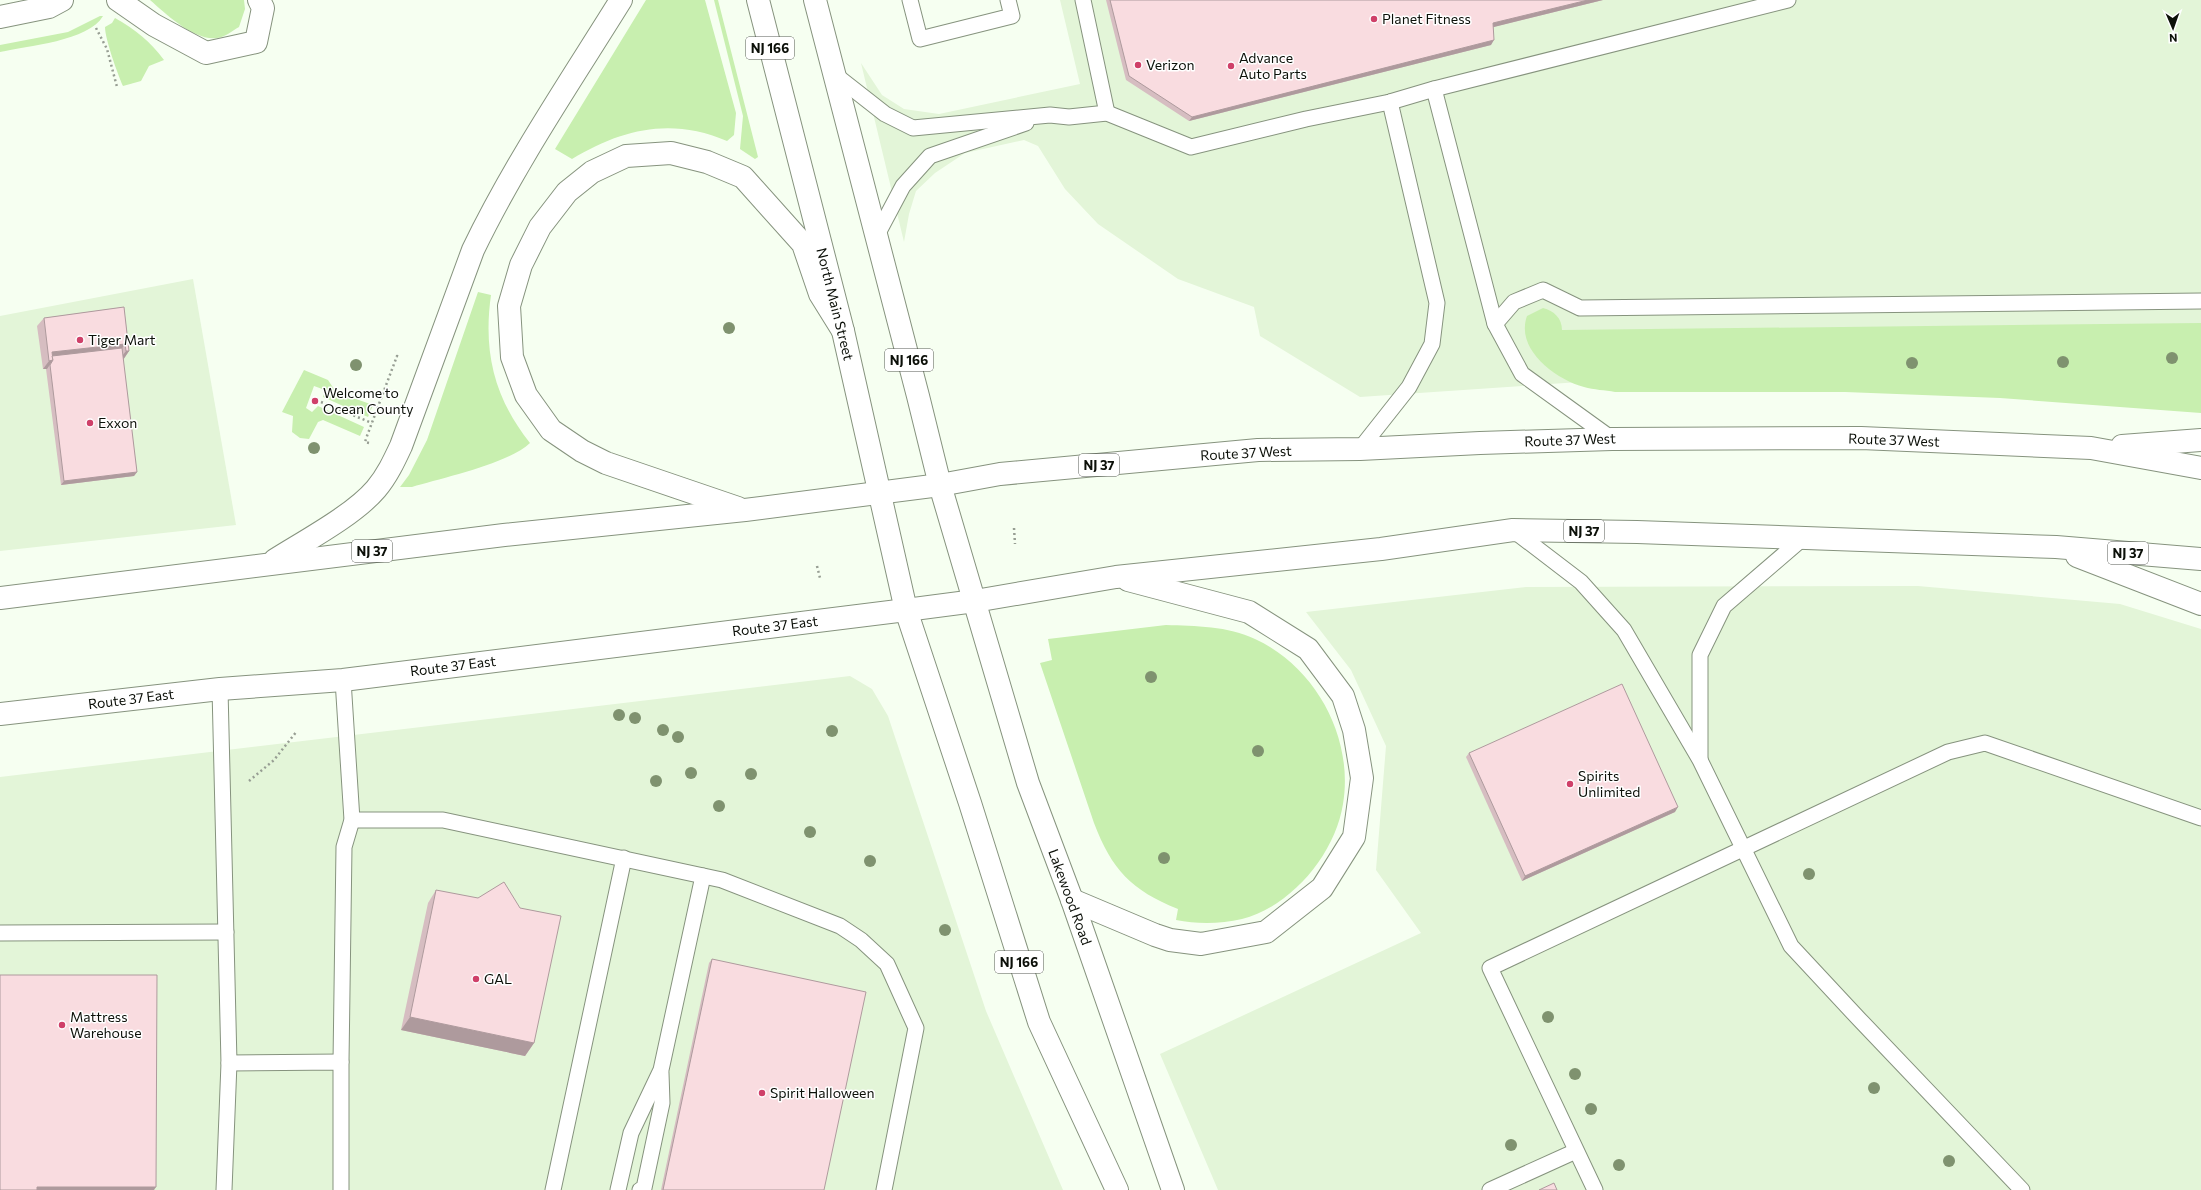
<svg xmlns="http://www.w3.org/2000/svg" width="2201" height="1190" font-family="Commissioner,sans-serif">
	<rect width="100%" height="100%" fill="#f6fff1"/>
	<g fill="#e3f5d8">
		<polygon points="1060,0 2201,0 2201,388 1580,382 1360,397 1260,336 1254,307 1178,279 1098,224 1065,189 1038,146 1024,140 965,153 935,173 916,191 909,214 904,242 861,63 882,95 904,109 939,114 1080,84"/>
		<polygon points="193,279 236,525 0,551 0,316"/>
		<polygon points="1918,586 2120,604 2201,629 2201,1190 1218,1190 1160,1054 1421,933 1376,870 1386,746 1351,670 1306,612 1526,587"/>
		<polygon points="850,676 872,689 888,716 986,1011 1063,1190 0,1190 0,777"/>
	</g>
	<g fill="#c8efaf">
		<path d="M150 0H244L245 9 239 27C232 31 225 37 217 38 194 41 166 14 150 0Z"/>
		<path d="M646 0H705L736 113 734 135 727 141C671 117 622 129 572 159L555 149Z"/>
		<polygon points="714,0 718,0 757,153 758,157 755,159 740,149 743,116"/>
		<path d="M100 16H103C89 41 27 46 0 52V45L68 32Z"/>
		<path d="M115 18C135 29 151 42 164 60L149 66 141 81 123 86C118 75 105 39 105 27L112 23Z"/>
		<path d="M478 292 491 295C483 351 494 398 530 443 508 464 442 478 412 487H400L409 475 427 440Z"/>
		<path d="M1543 308C1554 311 1562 318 1562 330L2201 323V413L2000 398 1845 392H1615C1605 390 1594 390 1584 387 1555 379 1515 349 1527 316Z"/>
		<polygon points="304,370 328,380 334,389 342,394 373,405 368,417 323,397 325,390 314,386 306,408 312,412 318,406 364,427 360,436 323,420 318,422 309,439 300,438 292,432 293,416 282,412"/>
		<path d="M1166 625C1195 626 1228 626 1255 639 1316 667 1354 738 1343 804 1335 854 1292 906 1242 919 1220 924 1197 924 1176 920L1178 909C1131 890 1112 870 1094 823L1040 663 1052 660 1048 639Z"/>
	</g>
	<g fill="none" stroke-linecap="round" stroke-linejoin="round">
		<defs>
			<g id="lane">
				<polyline points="910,0 920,39 1012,16 1008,0"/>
				<polyline points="1083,0 1107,113"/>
				<polyline points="834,74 885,114 913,128 1050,115 1069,117 1107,113 1191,147 1306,119 1390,102 1434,89 1788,0"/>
				<polyline points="1434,89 1495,324 1522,374 1612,439"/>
				<polyline points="877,235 903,186 930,156 1026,123"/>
				<polyline points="1495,324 1514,302 1543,290 1580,308 2201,301"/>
				<polyline points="1360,449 1409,387 1432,344 1437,303 1390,102"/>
				<polyline points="1513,530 1581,582 1624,630 1700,760 1791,946 1859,1019 2022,1190"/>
				<polyline points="220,689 229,1063 341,1062 341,1190"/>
				<polyline points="1700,759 1700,655 1724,606 1803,538"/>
				<polyline points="352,820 443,820 722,880 840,926 861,940 887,964 916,1028 884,1190"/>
				<polyline points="0,933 226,932"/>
				<polyline points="341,1062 344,847 352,820 343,680"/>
				<polyline points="224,1190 229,1063"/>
				<polyline points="553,1190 624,858"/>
				<polyline points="618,1190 631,1133 661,1070 703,876"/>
				<polyline points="640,1190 644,1188 662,1103 661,1073"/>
				<polyline points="1490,1190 1576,1151"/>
				<polyline points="1595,1190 1490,968 1948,752 1985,743 2201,818"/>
			</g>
			<g id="street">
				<polyline points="118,0 154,25 206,53 256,42 263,8 259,0"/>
				<polyline points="0,17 49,7 62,0"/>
			</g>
			<g id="primary">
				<polyline points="758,0 843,331 906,610 970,803 1039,1022 1117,1190"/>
				<polyline points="815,0 918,396 940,485 1028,783 1072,900 1173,1190"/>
			</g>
			<g id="highway">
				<polyline points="2122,446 2201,440"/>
				<polyline points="738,508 606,463 582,451 551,430 526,395 512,357 509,306 521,265 540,227 567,192 592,172 626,156 671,153 707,162 743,177 803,244 820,294 843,331"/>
				<polyline points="2077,556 2201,604"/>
				<path d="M275 560C305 541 354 515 376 489 387 476 394 461 401 446L473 250C515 163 570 82 621 0"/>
				<polyline points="0,598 504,535 745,510 940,485 1000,474 1258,450 1360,449 1480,443 1612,439 1861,438 2091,448 2201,468"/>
				<polyline points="0,714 220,689 343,680 906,610 975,601 1116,577 1381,549 1513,530 1637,532 2056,547 2201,559"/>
				<polyline points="1072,900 1155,935 1170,940 1201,944 1266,932 1322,888 1354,837 1362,778 1354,730 1343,696 1308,649 1249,612 1128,580"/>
			</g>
		</defs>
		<use href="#lane" stroke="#86937e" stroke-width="17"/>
		<use href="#street" stroke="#86937e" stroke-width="24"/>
		<use href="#primary" stroke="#86937e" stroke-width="24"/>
		<use href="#highway" stroke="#86937e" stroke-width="24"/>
		<g stroke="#979e93" stroke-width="2.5" stroke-dasharray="2 3" stroke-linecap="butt">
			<polyline points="96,28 107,49 117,87"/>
			<polyline points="321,402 372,423"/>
			<polyline points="369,443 365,442 367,436 397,356 400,358"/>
			<polyline points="1014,528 1015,544"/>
			<polyline points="817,566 820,578"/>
			<polyline points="249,781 274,760 297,731"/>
		</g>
		<use href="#lane" stroke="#fff" stroke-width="15"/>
		<use href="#street" stroke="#fff" stroke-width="22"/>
		<use href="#primary" stroke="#fff" stroke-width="22"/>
		<use href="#highway" stroke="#fff" stroke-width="22"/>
	</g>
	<g fill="#7f926f">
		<circle cx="729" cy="328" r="6"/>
		<circle cx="2172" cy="358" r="6"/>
		<circle cx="2063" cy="362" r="6"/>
		<circle cx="1912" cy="363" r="6"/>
		<circle cx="356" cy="365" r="6"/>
		<circle cx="314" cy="448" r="6"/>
		<circle cx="1151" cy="677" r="6"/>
		<circle cx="619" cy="715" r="6"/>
		<circle cx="635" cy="718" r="6"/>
		<circle cx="663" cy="730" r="6"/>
		<circle cx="832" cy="731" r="6"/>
		<circle cx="678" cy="737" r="6"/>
		<circle cx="1258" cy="751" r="6"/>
		<circle cx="691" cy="773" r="6"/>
		<circle cx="751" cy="774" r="6"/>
		<circle cx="656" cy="781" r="6"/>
		<circle cx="719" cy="806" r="6"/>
		<circle cx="810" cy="832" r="6"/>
		<circle cx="1164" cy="858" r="6"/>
		<circle cx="870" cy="861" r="6"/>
		<circle cx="1809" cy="874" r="6"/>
		<circle cx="945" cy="930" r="6"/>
		<circle cx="1548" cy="1017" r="6"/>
		<circle cx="1575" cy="1074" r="6"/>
		<circle cx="1874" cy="1088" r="6"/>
		<circle cx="1591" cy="1109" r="6"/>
		<circle cx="1511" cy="1145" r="6"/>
		<circle cx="1949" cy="1161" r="6"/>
		<circle cx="1619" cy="1165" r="6"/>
	</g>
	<g fill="#d6bdc1">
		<polygon points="1106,0 1603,0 1493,27 1491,45 1189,121 1126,80"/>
		<polygon points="124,307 129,351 123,360 137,472 134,476 61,485 46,369 43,369 37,326 44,318"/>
		<polygon points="1469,753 1675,812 1522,881 1466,757"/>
		<polygon points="436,890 534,1043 525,1056 401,1030 428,903"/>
		<polygon points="712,959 824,1190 661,1190 709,963"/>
	</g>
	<g fill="#ae9a9d">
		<polygon points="1588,0 1603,0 1490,28 1493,23"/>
		<polygon points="1494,40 1491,45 1189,121 1192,117"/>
		<polygon points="125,344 119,353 53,360 47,369 43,369 49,361 52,352"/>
		<polygon points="126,351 129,351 123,360 119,360"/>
		<polygon points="137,472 134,476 61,485 64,481"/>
		<polygon points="1678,807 1675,812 1522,881 1525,876"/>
		<polygon points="410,1017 534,1043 525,1056 401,1030"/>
		<polygon points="37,1187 156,1187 154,1190 34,1190"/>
	</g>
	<g fill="#f9dce0" stroke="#ae9a9d">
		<polygon points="1110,0 1588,0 1493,23 1494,40 1192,117 1129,76"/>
		<polygon points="124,307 129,351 126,351 125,344 52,352 53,360 49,361 44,318"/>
		<polygon points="122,348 137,472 64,481 50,365 53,360 52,356"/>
		<polygon points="1622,684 1678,807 1525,876 1469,753"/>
		<polygon points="504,882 520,908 561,916 534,1043 410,1017 436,890 478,898"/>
		<polygon points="712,959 866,992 824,1190 663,1190"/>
		<polygon points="0,975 157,975 156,1187 37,1187 37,1190 0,1190"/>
		<polygon points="1554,1183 1557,1190 1539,1190"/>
	</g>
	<g fill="#cf4069" stroke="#fff" stroke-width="1.5">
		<circle cx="1374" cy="19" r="4"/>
		<circle cx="1138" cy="65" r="4"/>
		<circle cx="1231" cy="66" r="4"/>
		<circle cx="80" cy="340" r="4"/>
		<circle cx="315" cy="401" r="4"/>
		<circle cx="90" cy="423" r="4"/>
		<circle cx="1570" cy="784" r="4"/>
		<circle cx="476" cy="979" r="4"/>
		<circle cx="62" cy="1025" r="4"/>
		<circle cx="762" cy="1093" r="4"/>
	</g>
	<g text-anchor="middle" stroke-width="3" stroke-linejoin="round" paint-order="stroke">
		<g fill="#fff" stroke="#555853" stroke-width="1">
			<rect x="746" y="37" width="48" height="22" rx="3"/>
			<rect x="885" y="349" width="48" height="22" rx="3"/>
			<rect x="1079" y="454" width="40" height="22" rx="3"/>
			<rect x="1564" y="520" width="40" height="22" rx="3"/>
			<rect x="352" y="540" width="40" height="22" rx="3"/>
			<rect x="2108" y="542" width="40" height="22" rx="3"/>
			<rect x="995" y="951" width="48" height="22" rx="3"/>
		</g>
		<g font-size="13" font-weight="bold" fill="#0c1009">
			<text x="770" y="53">NJ 166</text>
			<text x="909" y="365">NJ 166</text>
			<text x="1099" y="470">NJ 37</text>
			<text x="1584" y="536">NJ 37</text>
			<text x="372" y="556">NJ 37</text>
			<text x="2128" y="558">NJ 37</text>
			<text x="1019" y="967">NJ 166</text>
		</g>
		<g font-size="14" fill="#0c1009" stroke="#fff" text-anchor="start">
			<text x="1382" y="24">Planet Fitness</text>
			<text x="1239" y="63">Advance<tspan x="1239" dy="16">Auto Parts</tspan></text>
			<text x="1146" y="70">Verizon</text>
			<text x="88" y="345">Tiger Mart</text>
			<text x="323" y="398">Welcome to<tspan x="323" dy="16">Ocean County</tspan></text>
			<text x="98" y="428">Exxon</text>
			<text x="1578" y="781">Spirits<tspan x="1578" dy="16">Unlimited</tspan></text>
			<text x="484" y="984">GAL</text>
			<text x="70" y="1022">Mattress<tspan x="70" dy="16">Warehouse</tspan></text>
			<text x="770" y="1098">Spirit Halloween</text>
		</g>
		<g font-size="14" fill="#0c1009" stroke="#fff">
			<text transform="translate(835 304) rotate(76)" y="5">North Main Street</text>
			<text transform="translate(1570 440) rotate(-2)" y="5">Route 37 West</text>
			<text transform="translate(1894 440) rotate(2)" y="5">Route 37 West</text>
			<text transform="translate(1246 453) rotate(-3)" y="5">Route 37 West</text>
			<text transform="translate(775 626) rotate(-7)" y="5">Route 37 East</text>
			<text transform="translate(453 666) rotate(-7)" y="5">Route 37 East</text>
			<text transform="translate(131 699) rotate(-7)" y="5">Route 37 East</text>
			<text transform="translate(1070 897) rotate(70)" y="5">Lakewood Road</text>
		</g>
	</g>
	<g transform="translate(2173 28) rotate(178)" stroke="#ffffff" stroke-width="3" paint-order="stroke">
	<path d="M0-3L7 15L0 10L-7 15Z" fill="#0c1009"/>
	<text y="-6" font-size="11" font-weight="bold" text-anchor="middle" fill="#0c1009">N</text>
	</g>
</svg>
